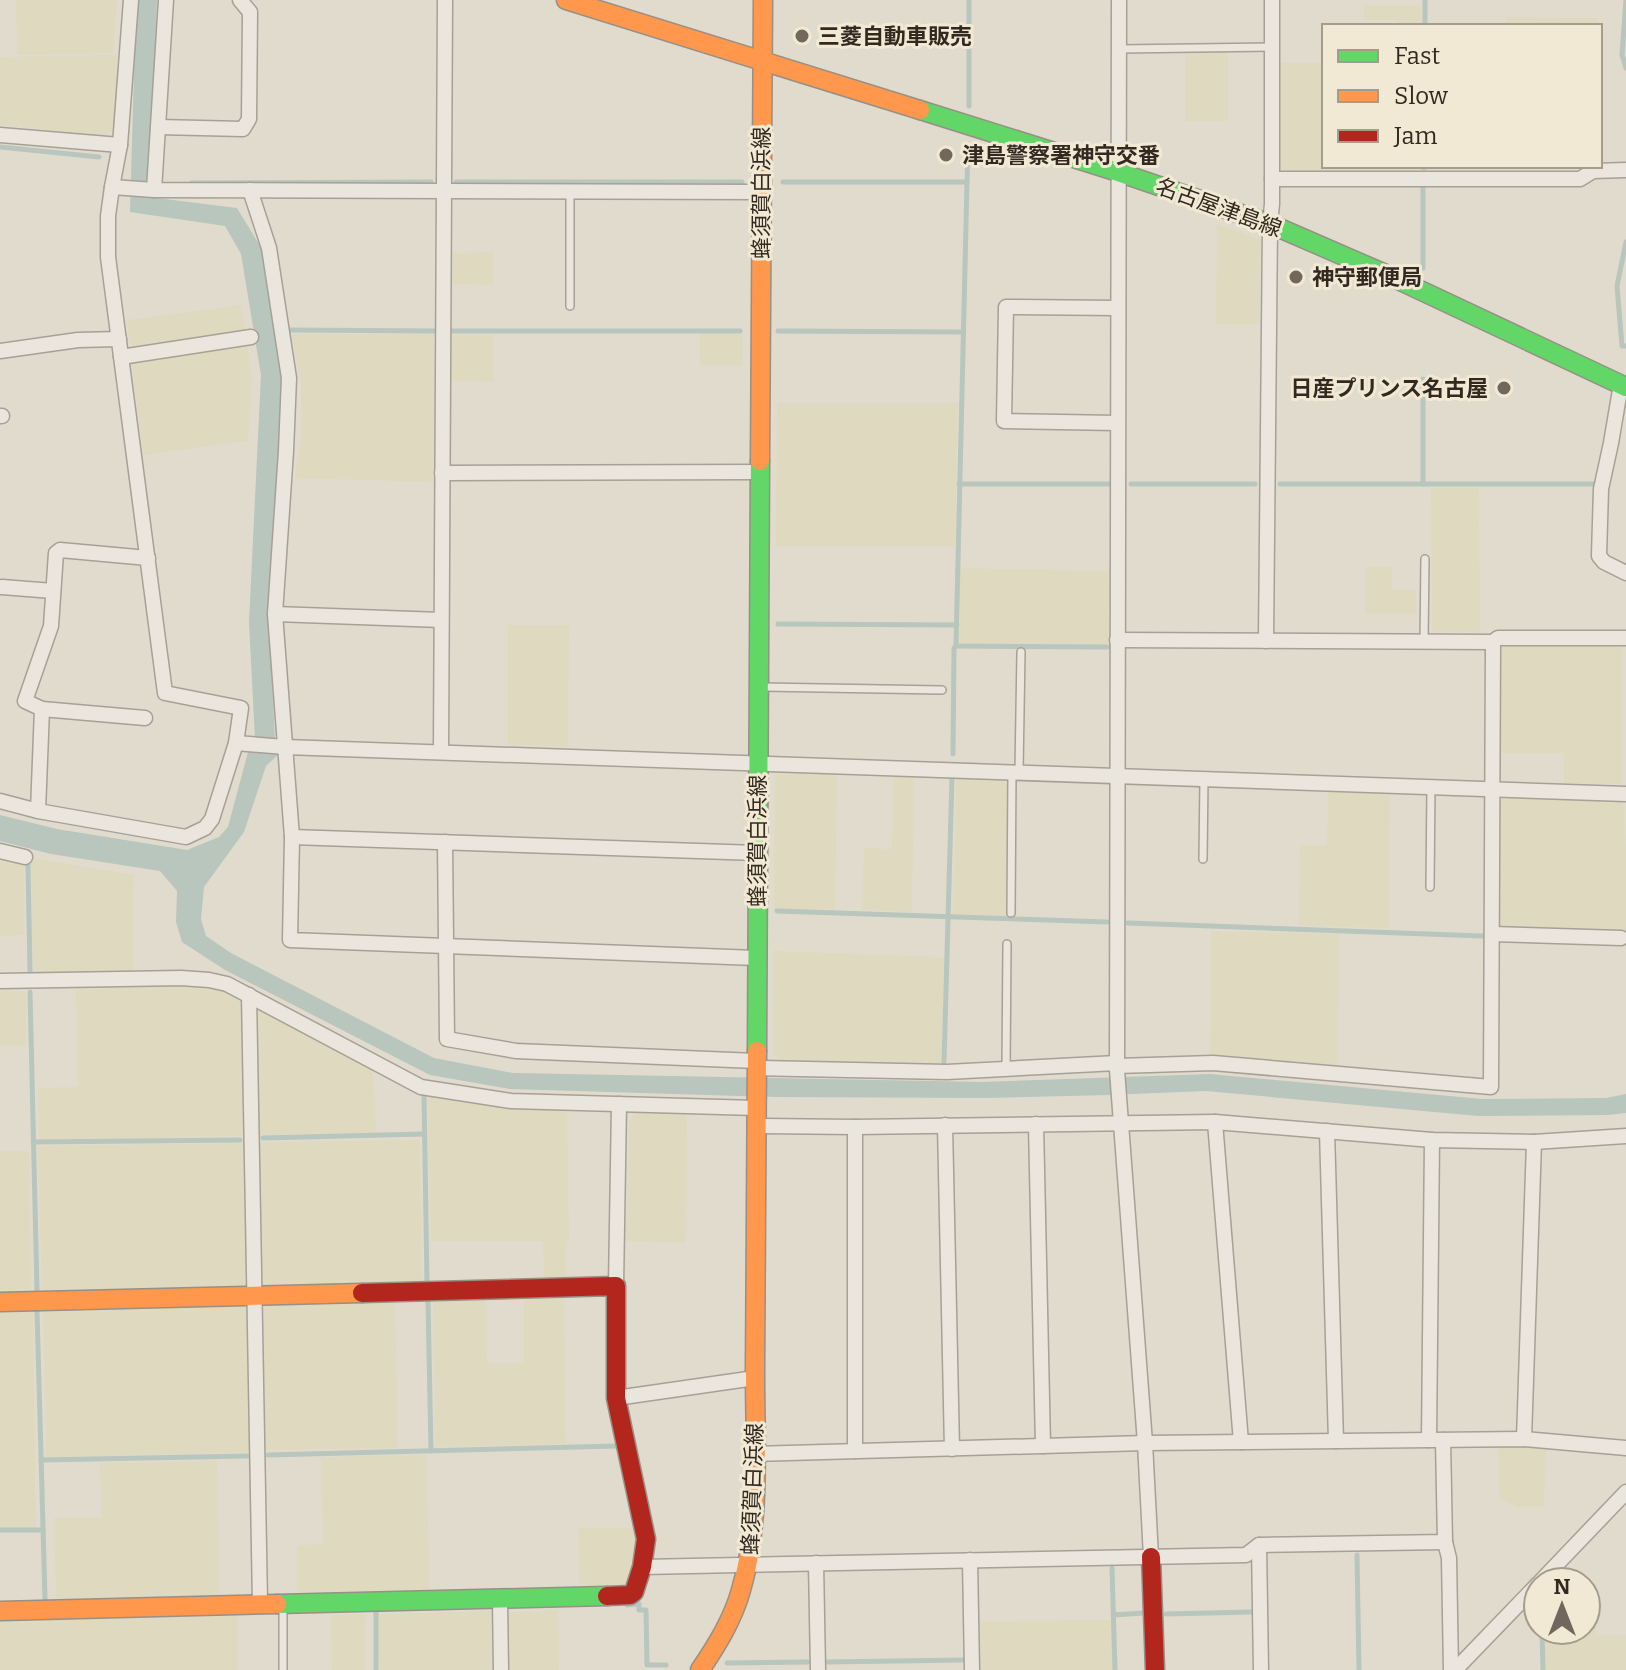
<svg xmlns="http://www.w3.org/2000/svg" width="1626" height="1670" font-family="Bitter,'Noto Sans JP',serif">
	<rect width="100%" height="100%" fill="#e1dbce"/>
	<g fill="#dfd9c0">
		<polygon points="16,0 117,0 113,53 17,55"/>
		<polygon points="1364,5 1421,5 1422,26 1398,26 1397,20 1364,20"/>
		<polygon points="1507,17 1598,18 1598,26 1506,26"/>
		<rect x="1185" y="52" width="43" height="69"/>
		<polygon points="117,55 115,129 104,136 0,125 0,57"/>
		<polygon points="1279,63 1324,63 1324,166 1422,166 1422,172 1285,172 1280,169"/>
		<polygon points="1217,224 1261,239 1260,324 1216,324"/>
		<polygon points="493,252 493,285 452,284 452,253"/>
		<polygon points="241,305 246,336 136,348 129,342 127,320"/>
		<polygon points="700,333 743,334 743,366 700,366"/>
		<polygon points="291,334 434,334 435,482 295,478 302,431 301,383"/>
		<polygon points="452,335 493,335 494,382 452,381"/>
		<polygon points="247,345 252,377 248,441 143,455 132,366 137,360"/>
		<polygon points="777,403 958,403 955,546 776,546"/>
		<polygon points="1431,488 1479,488 1480,632 1432,632"/>
		<polygon points="1365,567 1392,567 1392,590 1416,590 1416,614 1365,614"/>
		<polygon points="960,568 1110,571 1110,644 960,645"/>
		<polygon points="508,625 569,625 568,747 508,745"/>
		<polygon points="1499,644 1622,644 1622,784 1564,783 1564,753 1499,753"/>
		<polygon points="781,772 837,774 835,910 774,909 775,777"/>
		<polygon points="894,776 914,777 912,912 862,910 864,848 892,849"/>
		<polygon points="956,777 1003,780 1008,785 1007,916 953,915"/>
		<polygon points="1328,791 1390,794 1389,928 1299,926 1300,846 1327,845"/>
		<polygon points="1501,798 1623,802 1626,847 1626,933 1497,929 1499,802"/>
		<polygon points="31,858 134,875 133,972 33,974"/>
		<polygon points="0,859 24,865 24,935 0,936"/>
		<polygon points="1211,931 1339,934 1337,1068 1210,1056"/>
		<polygon points="774,951 944,957 941,1065 781,1061 773,1054"/>
		<polygon points="180,983 214,986 236,996 244,1007 246,1136 39,1141 38,1088 78,1087 76,987"/>
		<rect x="0" y="991" width="26" height="55"/>
		<polygon points="261,1010 373,1069 376,1133 258,1135 255,1014"/>
		<polygon points="427,1093 567,1109 569,1241 566,1241 566,1282 544,1282 543,1241 431,1241"/>
		<polygon points="635,1113 687,1115 686,1243 626,1241 629,1121"/>
		<polygon points="420,1140 422,1287 268,1290 260,1282 259,1142"/>
		<polygon points="245,1143 248,1282 239,1291 42,1295 38,1146"/>
		<polygon points="0,1151 29,1151 31,1295 0,1297"/>
		<polygon points="564,1296 566,1444 435,1447 433,1299 486,1298 487,1363 524,1363 524,1297"/>
		<polygon points="395,1300 398,1448 266,1450 262,1312 269,1303"/>
		<polygon points="243,1305 250,1311 249,1452 46,1458 43,1310"/>
		<polygon points="0,1311 33,1311 36,1528 0,1529"/>
		<polygon points="1498,1446 1546,1448 1544,1507 1517,1507 1499,1498"/>
		<polygon points="426,1455 430,1593 298,1595 297,1545 323,1544 321,1457"/>
		<polygon points="217,1461 219,1599 60,1601 56,1597 54,1518 102,1518 100,1463"/>
		<polygon points="578,1528 633,1528 637,1543 628,1583 621,1589 586,1590 579,1582"/>
		<polygon points="1586,1607 1595,1607 1596,1635 1626,1635 1626,1670 1545,1670 1545,1630 1586,1630"/>
		<polygon points="558,1610 559,1670 506,1670 506,1612"/>
		<polygon points="492,1611 495,1613 497,1670 379,1670 378,1614"/>
		<polygon points="366,1614 365,1670 332,1670 331,1615"/>
		<polygon points="238,1615 238,1670 0,1670 0,1620"/>
		<polygon points="1112,1620 1113,1670 976,1670 975,1621"/>
	</g>
	<polygon fill="#b8c6bd" points="136,0 157,0 149,197 237,208 262,249 282,374 269,621 275,740 279,754 266,766 244,832 204,887 201,919 206,936 231,953 434,1058 513,1073 982,1082 1210,1074 1482,1099 1606,1098 1626,1094 1626,1113 1608,1115 1478,1116 1206,1091 1109,1095 985,1098 776,1097 510,1089 430,1075 225,970 182,942 176,922 177,891 160,871 51,854 0,841 0,815 57,829 187,850 219,837 228,827 248,752 255,739 249,622 261,375 241,254 225,226 130,212"/>
	<g fill="none" stroke-linecap="round" stroke-linejoin="round">
		<g stroke="#b8c6bd" stroke-width="5">
			<polyline points="1626,0 1622,55 1626,68"/>
			<polyline points="1425,26 1425,0"/>
			<polyline points="969,106 969,0"/>
			<polyline points="0,147 99,157"/>
			<polyline points="1424,168 1424,166"/>
			<polyline points="456,182 742,182"/>
			<polyline points="783,182 967,182 956,646 954,648 953,754"/>
			<polyline points="967,182 968,148"/>
			<polyline points="191,183 431,182"/>
			<polyline points="1626,242 1617,286 1622,346 1626,346"/>
			<polyline points="1423,268 1423,188"/>
			<polyline points="289,330 435,331"/>
			<polyline points="452,331 740,331"/>
			<polyline points="778,331 962,332"/>
			<polyline points="1423,379 1423,484"/>
			<polyline points="959,484 1109,484"/>
			<polyline points="1131,484 1255,484"/>
			<polyline points="1280,484 1596,484"/>
			<polyline points="778,624 957,625"/>
			<polyline points="956,646 1108,647"/>
			<polyline points="28,865 30,971"/>
			<polyline points="777,911 1107,922"/>
			<polyline points="1128,923 1482,936"/>
			<polyline points="30,992 37,1290"/>
			<polyline points="944,1062 952,777"/>
			<polyline points="424,1095 427,1283"/>
			<polyline points="263,1138 423,1134"/>
			<polyline points="33,1142 240,1140"/>
			<polyline points="428,1301 431,1451"/>
			<polyline points="37,1311 45,1599"/>
			<polyline points="268,1455 616,1446"/>
			<polyline points="41,1460 247,1456"/>
			<polyline points="0,1530 43,1530"/>
			<polyline points="1357,1555 1359,1670"/>
			<polyline points="1112,1568 1115,1670"/>
			<polyline points="627,1605 639,1604 639,1610 646,1610 647,1665 666,1665"/>
			<polyline points="376,1610 376,1670"/>
			<polyline points="1166,1614 1252,1612"/>
			<polyline points="1113,1615 1144,1613"/>
			<polyline points="1542,1630 1543,1670"/>
			<polyline points="827,1662 963,1660"/>
			<polyline points="727,1663 808,1662"/>
		</g>
		<defs>
			<g id="lane">
				<polyline points="1119,49 1272,47"/>
				<polyline points="570,191 570,306"/>
				<polyline points="1424,642 1425,559"/>
				<polyline points="760,687 942,690"/>
				<polyline points="1019,771 1021,652"/>
				<polyline points="1203,859 1204,778"/>
				<polyline points="1430,887 1431,786"/>
				<polyline points="1011,913 1012,771"/>
				<polyline points="1006,1069 1007,944"/>
				<polyline points="283,1670 283,1606"/>
			</g>
			<g id="street">
				<polyline points="1119,0 1117,1070 1145,1443 1151,1557"/>
				<polyline points="158,127 243,129 249,119 250,12 240,0"/>
				<polyline points="0,135 120,145"/>
				<polyline points="1272,179 1580,179 1593,171 1626,170"/>
				<polyline points="112,187 154,190 761,192"/>
				<polyline points="154,190 166,0"/>
				<polyline points="250,190 269,248 289,378 286,451 275,614 292,837 290,940 756,958"/>
				<polyline points="0,351 78,340 119,339"/>
				<polyline points="121,357 251,337"/>
				<polyline points="1621,384 1611,443 1601,489 1599,556 1604,562 1626,573"/>
				<polyline points="0,416 2,416"/>
				<polyline points="1117,423 1004,421 1006,307 1117,308"/>
				<polyline points="442,473 759,472"/>
				<polyline points="2,587 53,591"/>
				<polyline points="275,614 441,620"/>
				<polyline points="1117,640 1493,642 1498,638 1626,638"/>
				<polyline points="1266,641 1270,224 1272,204 1272,0"/>
				<polyline points="42,709 145,718"/>
				<polyline points="236,743 285,747 1626,794"/>
				<polyline points="441,751 445,0"/>
				<polyline points="0,801 38,811 186,837 205,828 212,819 236,743 241,708 165,693 108,257 108,216 112,187 120,145 131,0"/>
				<polyline points="38,811 42,709 25,701 51,626 56,553 60,550 148,558"/>
				<polyline points="292,837 757,853"/>
				<polyline points="445,842 447,1039 516,1051 756,1061"/>
				<polyline points="0,851 25,857"/>
				<polyline points="1492,934 1621,938"/>
				<polyline points="0,981 181,978 209,980 227,984 421,1087 511,1101 756,1108"/>
				<polyline points="249,995 260,1604"/>
				<polyline points="1117,1066 1213,1063 1491,1087 1493,642"/>
				<polyline points="756,1068 947,1072 1117,1063"/>
				<polyline points="1215,1122 1241,1442"/>
				<polyline points="1036,1124 1043,1446"/>
				<polyline points="945,1125 952,1449"/>
				<polyline points="756,1126 855,1127 1215,1122 1432,1140 1534,1142 1626,1136"/>
				<polyline points="1327,1131 1336,1441"/>
				<polyline points="616,1286 619,1104"/>
				<polyline points="616,1398 755,1378"/>
				<polyline points="1524,1439 1534,1142"/>
				<polyline points="1429,1440 1432,1140"/>
				<polyline points="855,1451 855,1127"/>
				<polyline points="755,1454 1145,1443 1524,1439 1626,1448"/>
				<polyline points="1445,1542 1449,1558 1451,1670"/>
				<polyline points="1259,1545 1261,1670"/>
				<polyline points="970,1560 972,1670"/>
				<polyline points="816,1563 818,1670"/>
				<polyline points="642,1567 1246,1555 1259,1545 1445,1542 1443,1440"/>
				<polyline points="1540,1582 1626,1492"/>
				<polyline points="500,1599 501,1670"/>
				<polyline points="1455,1670 1538,1584"/>
			</g>
			<g id="fast">
				<polyline points="920,110 1118,172 1270,224 1390,276 1626,387"/>
				<polyline points="757,1051 760,461"/>
				<polyline points="277,1604 607,1596"/>
			</g>
			<g id="slow">
				<polyline points="566,0 920,110"/>
				<polyline points="760,461 763,0"/>
				<polyline points="0,1302 362,1293"/>
				<polyline points="0,1611 277,1604"/>
				<path d="M700 1670C717 1645 733 1619 741 1590 761 1522 755 1443 755 1372 756 1265 757 1158 757 1051"/>
			</g>
			<g id="jam">
				<polyline points="362,1293 616,1286 616,1398 646,1539 642,1567 634,1592 630,1595 607,1596"/>
				<polyline points="1151,1557 1155,1670"/>
			</g>
		</defs>
		<use href="#lane" stroke="#a6a096" stroke-width="10"/>
		<use href="#street" stroke="#a6a096" stroke-width="17"/>
		<use href="#fast" stroke="#969086" stroke-width="21"/>
		<use href="#slow" stroke="#969086" stroke-width="21"/>
		<use href="#jam" stroke="#969086" stroke-width="21"/>
		<use href="#lane" stroke="#eae6de" stroke-width="7"/>
		<use href="#street" stroke="#eae6de" stroke-width="14"/>
		<use href="#fast" stroke="#63d668" stroke-width="18"/>
		<use href="#slow" stroke="#ff974d" stroke-width="18"/>
		<use href="#jam" stroke="#b3261e" stroke-width="18"/>
	</g>
	<g fill="#71675d" stroke="#f1e9d4" stroke-width="3">
		<circle cx="802" cy="36" r="8"/>
		<circle cx="946" cy="155" r="8"/>
		<circle cx="1296" cy="277" r="8"/>
		<circle cx="1504" cy="388" r="8"/>
	</g>
	<g text-anchor="middle" stroke-width="6" stroke-linejoin="round" paint-order="stroke">
		<g font-size="22" font-weight="bold" fill="#342920" stroke="#f1e9d4" text-anchor="start">
			<text x="818" y="44">三菱自動車販売</text>
			<text x="962" y="163">津島警察署神守交番</text>
			<text x="1312" y="285">神守郵便局</text>
			<text x="1488" y="396" text-anchor="end">日産プリンス名古屋</text>
		</g>
		<g font-size="22" fill="#342920" stroke="#f1e9d4">
			<text transform="translate(761 193) rotate(-90)" y="8">蜂須賀白浜線</text>
			<text transform="translate(1219 207) rotate(20)" y="8">名古屋津島線</text>
			<text transform="translate(757 841) rotate(-90)" y="8">蜂須賀白浜線</text>
			<text transform="translate(752 1489) rotate(-88)" y="8">蜂須賀白浜線</text>
		</g>
	</g>
	<rect x="1322" y="24" width="280" height="144" fill="#f1e9d4" stroke="#a59c8c" stroke-width="2"/>
	<rect x="1338" y="50" width="40" height="12" fill="#63d668" stroke="#a59c8c" stroke-width="2"/>
	<text x="1394" y="64" font-size="24" fill="#342920">Fast</text>
	<rect x="1338" y="90" width="40" height="12" fill="#ff974d" stroke="#a59c8c" stroke-width="2"/>
	<text x="1394" y="104" font-size="24" fill="#342920">Slow</text>
	<rect x="1338" y="130" width="40" height="12" fill="#b3261e" stroke="#a59c8c" stroke-width="2"/>
	<text x="1394" y="144" font-size="24" fill="#342920">Jam</text>
	<g transform="translate(1562 1606)"><circle r="38" fill="#f1e9d4" stroke="#a59c8c" stroke-width="2"/>
	<path d="M0-6L14 30L0 20L-14 30Z" fill="#71675d"/>
	<text y="-12" font-size="22" font-weight="bold" text-anchor="middle" fill="#342920">N</text>
	</g>
</svg>
